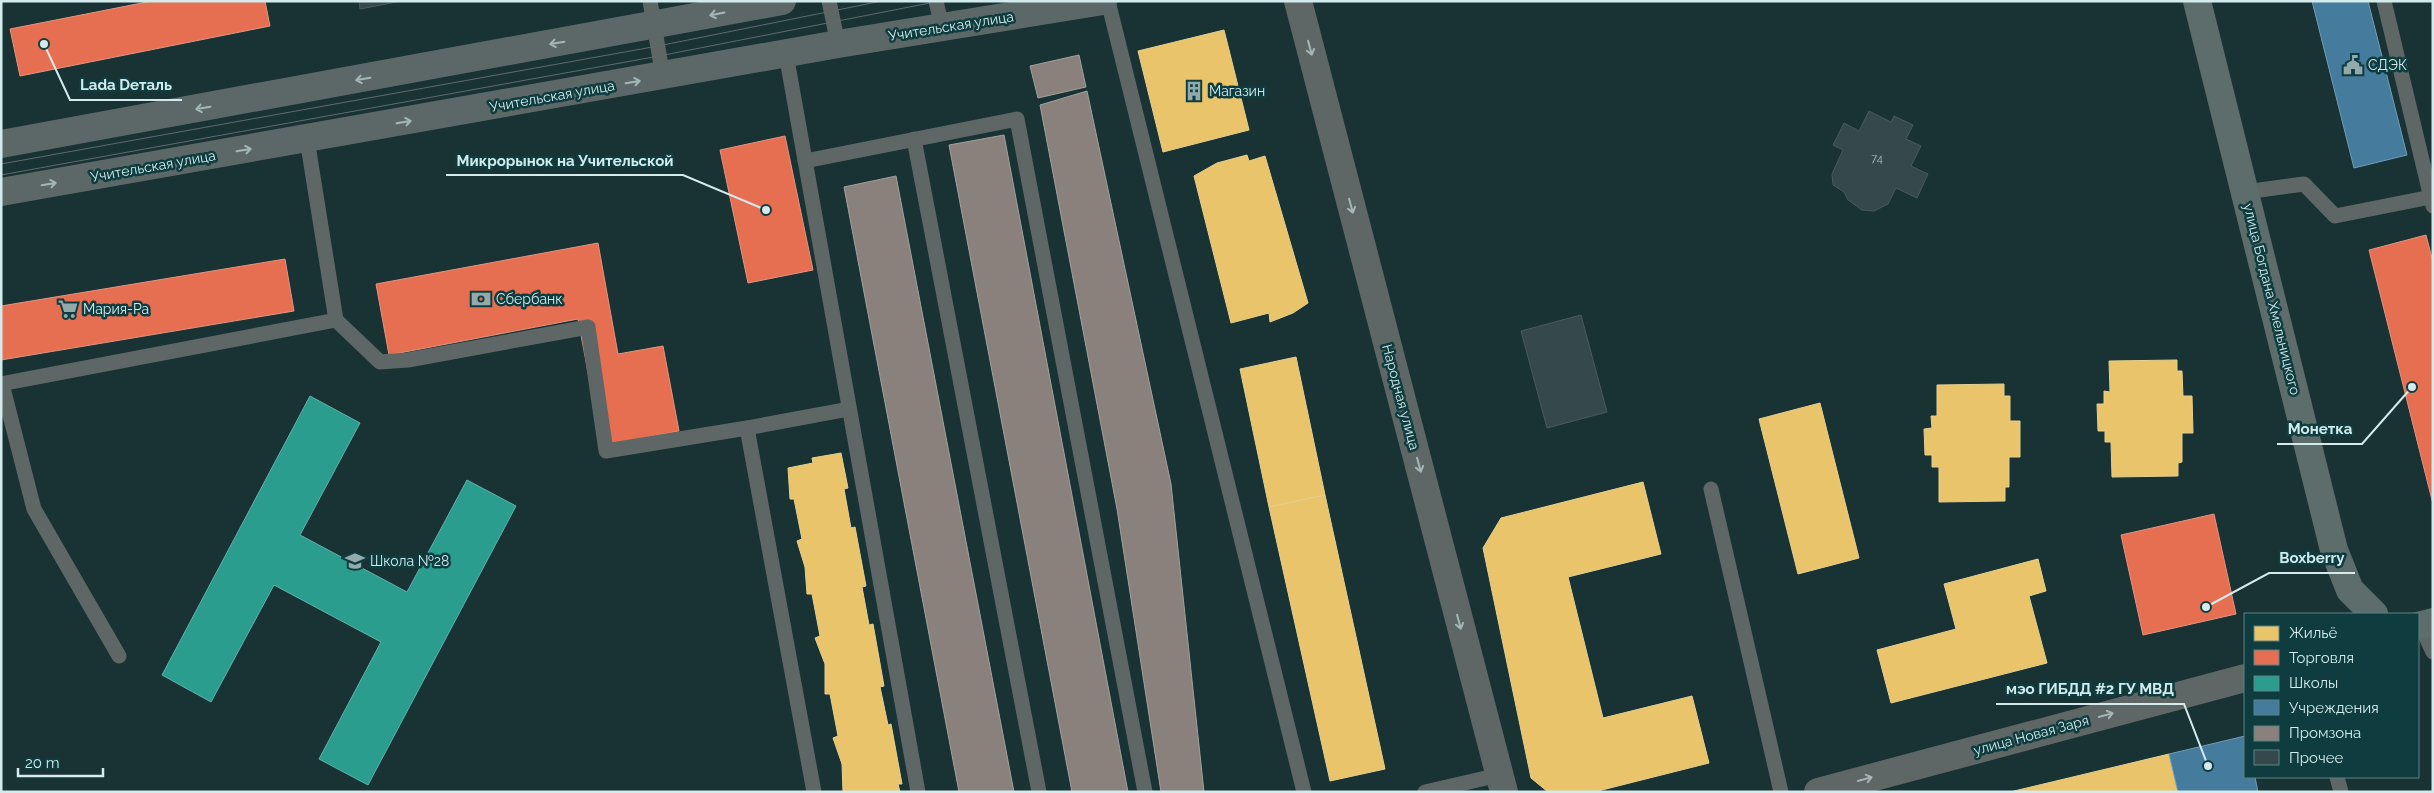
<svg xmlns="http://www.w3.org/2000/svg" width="2434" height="793" font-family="Raleway,sans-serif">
	<rect width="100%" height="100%" fill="#193234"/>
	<g fill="#e9c46a" stroke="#e3d091">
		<polygon points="1224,30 1249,130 1163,152 1138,51"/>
		<polygon points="1247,155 1249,161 1265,156 1308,303 1293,313 1270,322 1269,313 1231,323 1194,176 1217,163"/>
		<polygon points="1296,357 1325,495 1269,507 1240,369"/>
		<polygon points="2177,360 2177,371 2182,371 2183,396 2192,396 2193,433 2182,433 2182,462 2178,463 2178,476 2112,477 2111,442 2105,442 2105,431 2098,431 2097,404 2104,404 2104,391 2110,392 2109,361"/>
		<polygon points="2004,384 2004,396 2010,396 2010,421 2020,421 2020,457 2009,457 2009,487 2005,487 2005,501 1939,502 1939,467 1932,467 1932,455 1925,455 1924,429 1932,428 1931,416 1937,416 1937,385"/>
		<polygon points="1820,403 1859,558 1798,574 1759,419"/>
		<polygon points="841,453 848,488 844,489 851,528 855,527 866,586 862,587 869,625 873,624 884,686 880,687 888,725 891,724 902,784 898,784 900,792 843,792 842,764 833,738 838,736 830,694 825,694 825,664 815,638 820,636 812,594 807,594 805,567 797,541 802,539 794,499 790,499 788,468 813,463 812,458"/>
		<polygon points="1643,482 1661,554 1568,577 1603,718 1692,696 1709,763 1594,792 1548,792 1531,778 1483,548 1501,518"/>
		<polygon points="1325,495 1385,769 1330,781 1269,507"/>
		<polygon points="2038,559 2046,591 2029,596 2047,663 1891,703 1877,650 1956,629 1944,584"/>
		<polygon points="2169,754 2178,792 2010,792"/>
	</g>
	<g fill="#e76f51" stroke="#e19480">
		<polygon points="152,1 265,1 270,26 20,76 10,29"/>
		<polygon points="785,136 813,270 748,283 720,150"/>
		<polygon points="2426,235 2433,262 2433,504 2369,250"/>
		<polygon points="598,243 618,354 663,346 679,431 602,446 578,319 389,355 376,284"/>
		<polygon points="285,259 294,311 1,360 1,306"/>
		<polygon points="2214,514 2236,614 2143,635 2121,535"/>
	</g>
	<polygon fill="#2a9d8f" stroke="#5db4ab" points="310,396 360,423 300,535 407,592 467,480 516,506 368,785 319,759 381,642 274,585 211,702 162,675"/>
	<g fill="#457b9d" stroke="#709db5">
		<polygon points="2312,1 2368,1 2407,155 2354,168"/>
		<polygon points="2245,736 2245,777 2255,777 2258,792 2178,792 2169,754"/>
	</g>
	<g fill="#8a817c" stroke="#a0a19e">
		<polygon points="1079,55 1086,87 1038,98 1030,66"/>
		<polygon points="1087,91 1171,484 1204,792 1161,792 1117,509 1040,105"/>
		<polygon points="1004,135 1128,792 1072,792 949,145"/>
		<polygon points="896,176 1014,792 959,792 844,187"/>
	</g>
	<g fill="#35484c" stroke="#485a5f">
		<polygon points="359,1 402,1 360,9"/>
		<polygon points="1869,111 1891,122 1894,116 1913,125 1906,139 1921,146 1911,166 1928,174 1917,198 1896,188 1888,204 1874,211 1862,210 1848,200 1844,192 1833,185 1832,174 1843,150 1833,145 1844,123 1859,131"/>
		<polygon points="1581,315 1607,412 1547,428 1521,331"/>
	</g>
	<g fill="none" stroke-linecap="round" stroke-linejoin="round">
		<g stroke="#5e6765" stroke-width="15">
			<polyline points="650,1 663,77"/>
			<polyline points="829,1 838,44"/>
			<polyline points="936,1 942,27"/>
			<polyline points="1108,1 1304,792"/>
			<polyline points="2384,1 2433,206"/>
			<polyline points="786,54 918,792"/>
			<polyline points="914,139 1039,792"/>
			<polyline points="805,161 1017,119 1145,792"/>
			<polyline points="2245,192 2304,184 2335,216 2431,197"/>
			<polyline points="336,320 380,362 408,360 588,327 606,451 747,428"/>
			<polyline points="1,384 336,320 307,139"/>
			<polyline points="2,384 34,509 119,656"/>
			<polyline points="1711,489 1781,792"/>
			<polyline points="2421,626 2433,652"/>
			<polyline points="2337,777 2341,792"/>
			<polyline points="814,792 747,428 849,409"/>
			<polyline points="1425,792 1499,775"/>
		</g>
		<g stroke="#5e6765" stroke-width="28">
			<polyline points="1298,1 1504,792"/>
			<polyline points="1818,792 2245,678"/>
		</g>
		<g stroke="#5c6867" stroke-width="28">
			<polyline points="1,144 782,1"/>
			<polyline points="1,192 838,44 1103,1"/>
		</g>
		<g stroke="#5c6d6b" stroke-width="28">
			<polyline points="2197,1 2334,550 2350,590 2374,614"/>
			<polyline points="2418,626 2433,622"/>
		</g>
		<g stroke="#5f6b6b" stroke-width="1">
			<polyline points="1,164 658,46 882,1"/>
			<polyline points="1,175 659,56 940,1"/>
		</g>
	</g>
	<defs><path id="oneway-shaft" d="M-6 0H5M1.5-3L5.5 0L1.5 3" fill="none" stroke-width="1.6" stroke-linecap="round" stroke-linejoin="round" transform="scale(1.25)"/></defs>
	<g stroke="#a4b7b7">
		<use href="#oneway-shaft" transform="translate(717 14) rotate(169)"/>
		<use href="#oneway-shaft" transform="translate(557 43) rotate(170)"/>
		<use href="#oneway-shaft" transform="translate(363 79) rotate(170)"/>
		<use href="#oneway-shaft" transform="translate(633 82) rotate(-10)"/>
		<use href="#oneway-shaft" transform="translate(203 108) rotate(170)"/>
		<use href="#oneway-shaft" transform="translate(404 122) rotate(-10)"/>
		<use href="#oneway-shaft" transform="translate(244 150) rotate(-10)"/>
		<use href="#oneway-shaft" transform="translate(49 184) rotate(-10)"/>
	</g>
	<g stroke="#a5b6b7">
		<use href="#oneway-shaft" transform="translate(1310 48) rotate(75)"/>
		<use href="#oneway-shaft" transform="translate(1351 206) rotate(75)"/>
		<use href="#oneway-shaft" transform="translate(1419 465) rotate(75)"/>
		<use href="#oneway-shaft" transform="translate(1459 622) rotate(75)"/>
		<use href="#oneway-shaft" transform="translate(2106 715) rotate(-15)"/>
		<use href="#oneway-shaft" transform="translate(1865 779) rotate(-15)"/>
	</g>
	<defs>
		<symbol id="civic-bare" viewBox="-9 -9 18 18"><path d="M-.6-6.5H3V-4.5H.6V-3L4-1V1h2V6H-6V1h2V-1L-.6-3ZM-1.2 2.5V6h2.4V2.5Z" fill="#93aaac" stroke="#0e3c3f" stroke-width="2.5" paint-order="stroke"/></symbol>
		<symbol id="building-bare" viewBox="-9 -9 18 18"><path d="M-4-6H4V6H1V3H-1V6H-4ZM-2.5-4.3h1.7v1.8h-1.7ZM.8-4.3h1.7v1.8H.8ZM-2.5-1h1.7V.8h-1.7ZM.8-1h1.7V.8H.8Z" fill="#93aaac" stroke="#0e3c3f" stroke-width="2.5" paint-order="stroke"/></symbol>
		<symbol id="bank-bare" viewBox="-9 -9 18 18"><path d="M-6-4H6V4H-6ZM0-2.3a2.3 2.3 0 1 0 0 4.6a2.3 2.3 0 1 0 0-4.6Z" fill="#93aaac" stroke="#0e3c3f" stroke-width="2.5" paint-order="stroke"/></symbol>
		<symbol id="supermarket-bare" viewBox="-9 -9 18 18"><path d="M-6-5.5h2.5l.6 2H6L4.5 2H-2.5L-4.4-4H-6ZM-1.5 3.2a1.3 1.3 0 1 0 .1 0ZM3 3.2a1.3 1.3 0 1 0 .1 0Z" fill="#93aaac" stroke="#0e3c3f" stroke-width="2.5" paint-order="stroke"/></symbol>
		<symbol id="school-bare" viewBox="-9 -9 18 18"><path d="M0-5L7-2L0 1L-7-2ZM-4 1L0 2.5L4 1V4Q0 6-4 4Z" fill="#93aaac" stroke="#0e3c3f" stroke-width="2.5" paint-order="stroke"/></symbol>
	</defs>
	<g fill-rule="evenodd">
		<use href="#civic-bare" x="2339" y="51" width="28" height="28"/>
		<use href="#building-bare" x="1180" y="77" width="28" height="28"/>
		<use href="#bank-bare" x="467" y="285" width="28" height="28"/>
		<use href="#supermarket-bare" x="54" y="295" width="28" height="28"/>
		<use href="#school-bare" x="341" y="547" width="28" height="28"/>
	</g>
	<g text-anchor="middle" stroke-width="5" stroke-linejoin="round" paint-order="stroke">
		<g font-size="11" fill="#acc2c5">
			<text x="1877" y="162">74</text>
		</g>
		<g font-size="14" fill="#d4ebed" stroke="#0e3c3f">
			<text transform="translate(951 26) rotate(-9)" y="5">Учительская улица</text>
			<text transform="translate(552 96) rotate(-10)" y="5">Учительская улица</text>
			<text transform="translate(153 166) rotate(-10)" y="5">Учительская улица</text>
			<text transform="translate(2272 299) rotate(76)" y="5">улица Богдана Хмельницкого</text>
			<text transform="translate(1401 397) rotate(75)" y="5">Народная улица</text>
			<text transform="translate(2031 735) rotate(-15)" y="5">улица Новая Заря</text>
		</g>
		<g font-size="14" fill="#d4ebed" stroke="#0e3c3f" text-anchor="start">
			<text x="2368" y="70">СДЭК</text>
			<text x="1209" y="96">Магазин</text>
			<text x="496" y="304">Сбербанк</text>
			<text x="83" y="314">Мария-Ра</text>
			<text x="370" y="566">Школа №28</text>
		</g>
	</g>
	<path fill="none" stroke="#d4ebed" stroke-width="2" d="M44 44L70 100H182M766 210L683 175H446M2412 387L2362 444H2277M2206 607L2269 573H2355M2208 766L2184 704H1996"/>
	<g fill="#d4ebed" stroke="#0e3c3f" stroke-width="2">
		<circle cx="44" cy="44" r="5"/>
		<circle cx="766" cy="210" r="5"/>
		<circle cx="2412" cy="387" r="5"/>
		<circle cx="2206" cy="607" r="5"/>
		<circle cx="2208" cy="766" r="5"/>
	</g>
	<g font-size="15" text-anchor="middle" font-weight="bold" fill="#d4ebed" stroke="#0e3c3f" stroke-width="5" stroke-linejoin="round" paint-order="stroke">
		<text x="126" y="90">Lada Dеталь</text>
		<text x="565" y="166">Микрорынок на Учительской</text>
		<text x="2320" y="434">Монетка</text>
		<text x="2312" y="563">Boxberry</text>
		<text x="2090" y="694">мэо ГИБДД #2 ГУ МВД</text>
	</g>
	<rect width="2434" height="793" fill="none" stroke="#d4ebed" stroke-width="5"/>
	<rect x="2244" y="613" width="175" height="165" fill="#0e3c3f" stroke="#5d8285"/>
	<rect x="2254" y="626" width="25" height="15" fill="#e9c46a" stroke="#5d8285"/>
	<text x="2289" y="638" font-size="15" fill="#d4ebed">Жильё</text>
	<rect x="2254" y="650" width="25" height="15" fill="#e76f51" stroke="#5d8285"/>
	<text x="2289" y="663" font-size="15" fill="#d4ebed">Торговля</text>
	<rect x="2254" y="676" width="25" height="15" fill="#2a9d8f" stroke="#5d8285"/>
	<text x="2289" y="688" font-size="15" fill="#d4ebed">Школы</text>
	<rect x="2254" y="700" width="25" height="15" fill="#457b9d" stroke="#5d8285"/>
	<text x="2289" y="713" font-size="15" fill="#d4ebed">Учреждения</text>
	<rect x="2254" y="726" width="25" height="15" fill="#8a817c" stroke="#5d8285"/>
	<text x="2289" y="738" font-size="15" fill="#d4ebed">Промзона</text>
	<rect x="2254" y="750" width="25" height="15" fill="#35484c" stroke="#5d8285"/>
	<text x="2289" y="763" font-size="15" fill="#d4ebed">Прочее</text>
	<path d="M18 768v8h85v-8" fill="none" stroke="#d4ebed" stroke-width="2.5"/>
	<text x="25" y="768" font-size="15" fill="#d4ebed" stroke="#0e3c3f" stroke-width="4" paint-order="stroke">20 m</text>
</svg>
